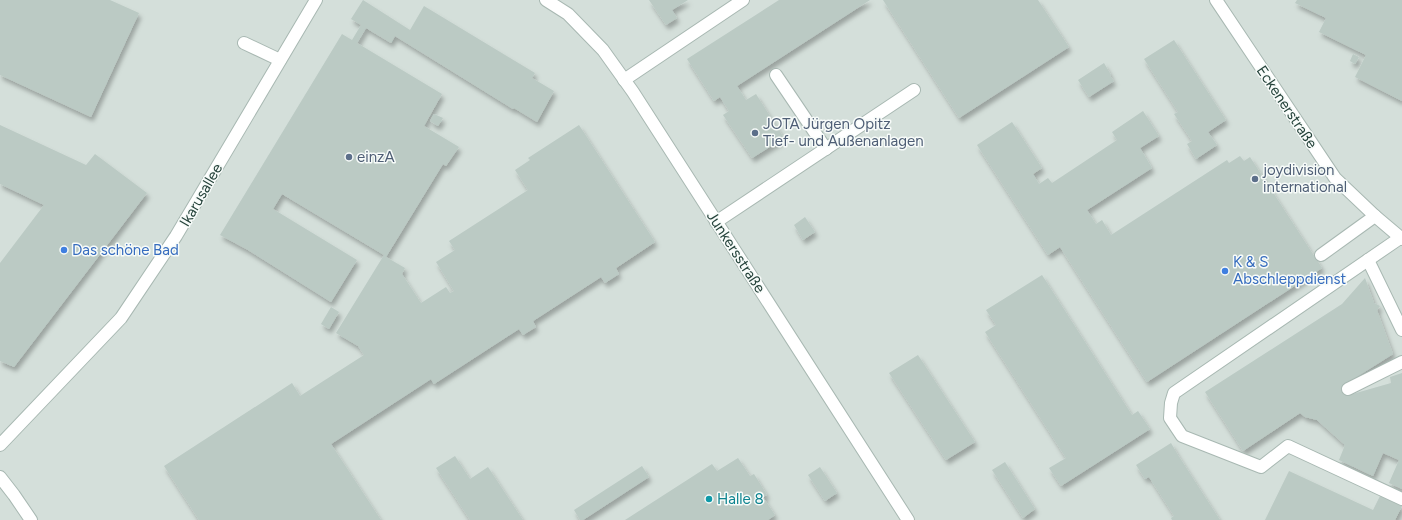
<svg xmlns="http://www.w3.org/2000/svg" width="1402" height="520" font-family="Figtree,sans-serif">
	<defs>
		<filter id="shadow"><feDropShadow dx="2.5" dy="4.5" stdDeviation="2" flood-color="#0004"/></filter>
	</defs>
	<rect width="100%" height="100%" fill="#e6efeb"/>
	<rect fill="#d4dfda" x="0" y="0" width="1402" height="520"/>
	<g fill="#bbcac4" filter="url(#shadow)">
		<polygon points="0,0 110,0 139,13 91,117 0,75"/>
		<polygon points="363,0 410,30 424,6 535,73 532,78 554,91 537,122 514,108 513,109 395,36 391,43 366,28 357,43 442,94 424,126 459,147 446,166 443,164 386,257 405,268 402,274 421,303 446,287 450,293 454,291 436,262 455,250 449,241 528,190 515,170 530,160 528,158 579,125 655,242 616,268 619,274 605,283 601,277 533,321 536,327 523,335 519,329 434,384 431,379 331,444 381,520 199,520 164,466 292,383 300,396 364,355 358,346 336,333 384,255 282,194 273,209 357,260 331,302 248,250 220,235 342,34 352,40 361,25 351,19"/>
		<polygon points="649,0 688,0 672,10 677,18 666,25"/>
		<polygon points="779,0 870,0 737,86 746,100 756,94 784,138 752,158 723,115 729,111 720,97 714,101 687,59"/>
		<polygon points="883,0 1038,0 1069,47 959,118"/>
		<polygon points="1297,0 1402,0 1402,101 1355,77 1366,55 1319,32 1326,18 1295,3"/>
		<polygon points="1174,40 1226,120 1208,132 1217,145 1196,159 1187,144 1192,141 1174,114 1178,112 1144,59"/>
		<polygon points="1353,54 1359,57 1355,64 1350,61"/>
		<polygon points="1104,63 1111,75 1110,76 1114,81 1089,97 1078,80"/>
		<polygon points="1143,111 1159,136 1140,148 1152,168 1087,210 1096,224 1102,220 1111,235 1227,160 1229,163 1240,156 1244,161 1250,157 1322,268 1147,382 1060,247 1048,255 977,145 1012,122 1042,168 1033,174 1039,184 1048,178 1052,183 1117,140 1112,132"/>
		<polygon points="434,114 443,118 438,126 430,121"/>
		<polygon points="0,125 86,165 95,154 147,193 14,367 0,361 0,263 44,205 0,184"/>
		<polygon points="805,217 815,232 803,240 794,225"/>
		<polygon points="1042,275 1132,415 1138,411 1150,429 1061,486 1049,468 1066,458 985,332 996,325 986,310"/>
		<polygon points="1365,278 1374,303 1380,306 1377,310 1393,354 1347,383 1349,395 1391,383 1390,377 1402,373 1402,489 1389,483 1399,460 1383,453 1373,476 1339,460 1345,445 1317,420 1305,417 1300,413 1243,451 1205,392 1342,304"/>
		<polygon points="331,307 339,312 329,329 321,324"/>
		<polygon points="918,355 975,442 946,460 889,373"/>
		<polygon points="1171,443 1178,455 1220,520 1172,520 1171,518 1174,516 1149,477 1145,479 1136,465"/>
		<polygon points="455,456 470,479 488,467 523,520 470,520 436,468"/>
		<polygon points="738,458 750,476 754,474 767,495 763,497 775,515 768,520 625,520 712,464 717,471"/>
		<polygon points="1005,462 1035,509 1023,518 992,470"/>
		<polygon points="642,466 649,477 583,520 580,520 574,510"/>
		<polygon points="820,467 837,493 825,501 808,475"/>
		<polygon points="1289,471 1373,510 1380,496 1402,506 1395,520 1265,520"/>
	</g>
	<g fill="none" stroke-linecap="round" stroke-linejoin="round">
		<defs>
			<g id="minor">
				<polyline points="546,0 568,14 603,50 633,92 908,520"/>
				<polyline points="1216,0 1335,178 1375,216 1402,239"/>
				<polyline points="244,43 280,60"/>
				<polyline points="776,75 826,149"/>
				<polyline points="624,80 743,0"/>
				<polyline points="716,222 914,90"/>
				<polyline points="1400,238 1174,393 1171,403 1170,418 1182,436 1261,467 1288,446 1402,499"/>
				<polyline points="1321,255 1375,216"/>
				<polyline points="1368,260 1402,330"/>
				<polyline points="1348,389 1402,362"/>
				<polyline points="0,445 121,318 176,236 316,0"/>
				<polyline points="0,477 14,495 31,520"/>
			</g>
		</defs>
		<use href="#minor" stroke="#a8b8b2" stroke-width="14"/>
		<use href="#minor" stroke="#fff" stroke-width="12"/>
	</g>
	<g fill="#5c6f8a" stroke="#f7fbf9" stroke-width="1.5">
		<circle cx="755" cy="133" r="4"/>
		<circle cx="349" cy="157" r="4"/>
		<circle cx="1255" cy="179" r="4"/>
	</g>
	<g fill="#3f7fe0" stroke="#f7fbf9" stroke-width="1.5">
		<circle cx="64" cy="250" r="4"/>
		<circle cx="1225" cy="271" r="4"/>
	</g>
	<circle fill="#0f9aa8" stroke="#f7fbf9" stroke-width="1.5" cx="709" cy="499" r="4"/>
	<g text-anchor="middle" stroke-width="3" stroke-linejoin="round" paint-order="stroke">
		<g font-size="15" fill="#24423a" stroke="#f7fbf9">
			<text transform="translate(1287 107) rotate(56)" y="5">Eckenerstraße</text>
			<text transform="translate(201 195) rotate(-60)" y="5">Ikarusallee</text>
			<text transform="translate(736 252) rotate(57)" y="5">Junkersstraße</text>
		</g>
		<g font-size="15" fill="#4e5e75" stroke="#f7fbf9" text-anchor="start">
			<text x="763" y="129">JOTA Jürgen Opitz<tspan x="763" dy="17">Tief- und Außenanlagen</tspan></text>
			<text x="357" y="162">einzA</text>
			<text x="1263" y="175">joydivision<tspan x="1263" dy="17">international</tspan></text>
		</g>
		<g font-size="15" fill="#366cbe" stroke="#f7fbf9" text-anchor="start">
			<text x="72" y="255">Das schöne Bad</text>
			<text x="1233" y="267">K &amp; S<tspan x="1233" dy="17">Abschleppdienst</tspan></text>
		</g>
		<g font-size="15" fill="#0d838f" stroke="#f7fbf9" text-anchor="start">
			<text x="717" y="504">Halle 8</text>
		</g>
	</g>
</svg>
